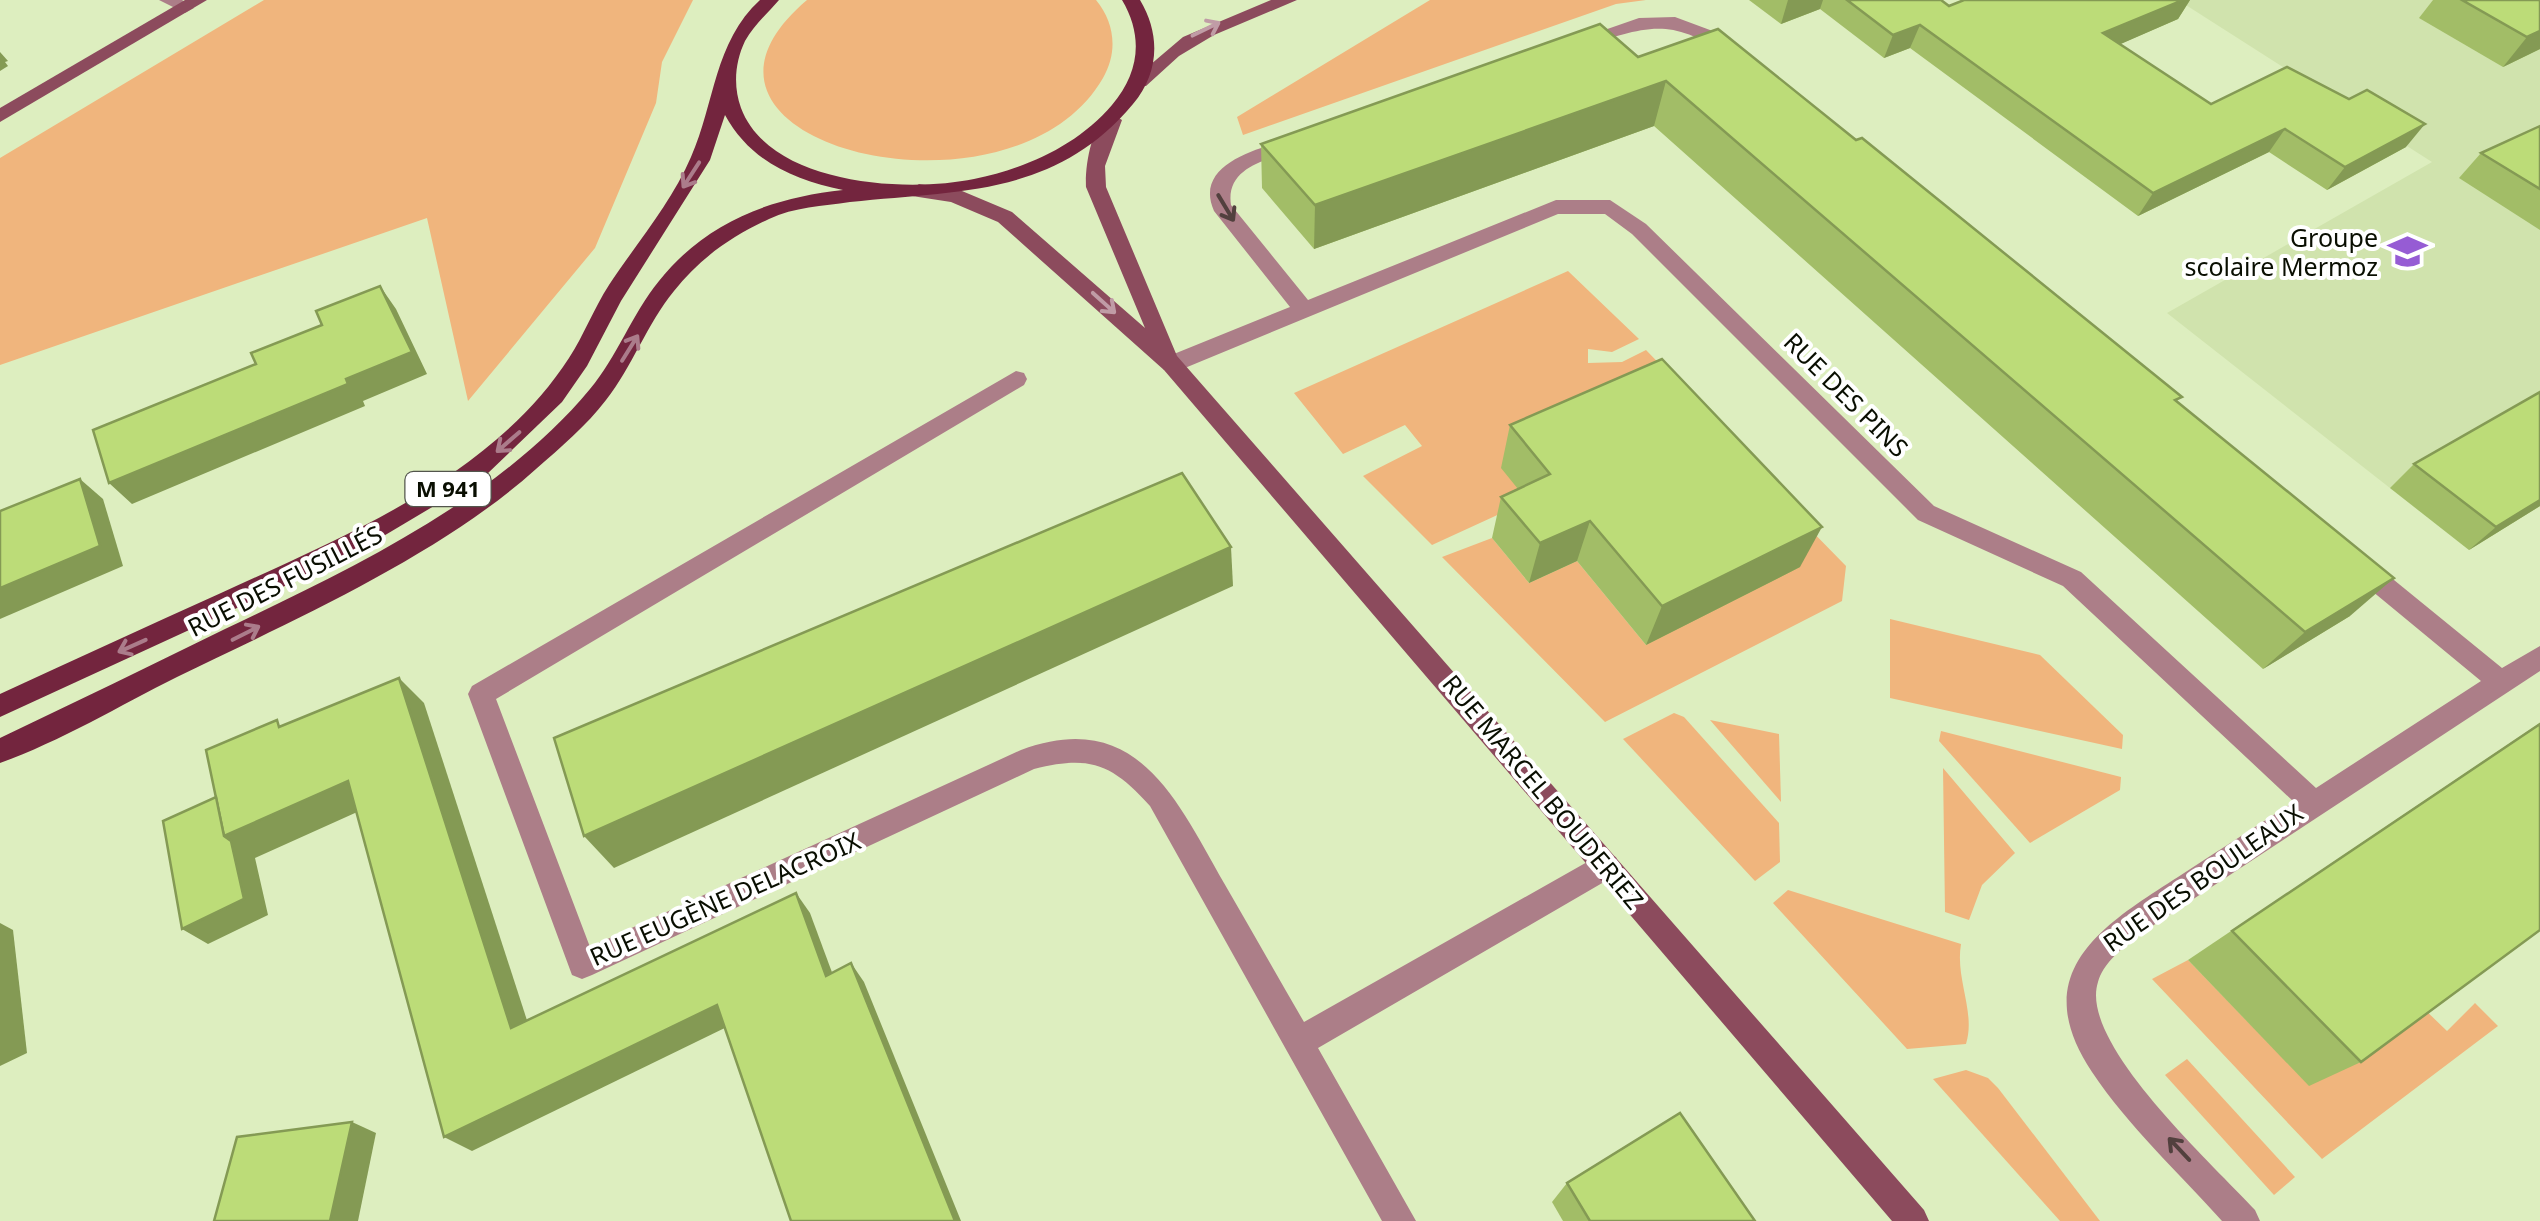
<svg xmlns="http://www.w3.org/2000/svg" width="2540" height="1221" font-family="'Noto Sans',sans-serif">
	<rect width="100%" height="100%" fill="#ddeebf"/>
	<polygon fill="#d0e3ad" points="2178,0 2540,0 2540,506 2469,550 2167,313 2432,162"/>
	<g fill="#f0b57d">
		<polygon points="264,0 693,0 662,62 656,103 595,248 468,401 427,218 0,365 0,158"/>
		<path d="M807 0H1096C1115 23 1118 52 1103 78 1013 235 637 144 807 0Z"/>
		<polygon points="1430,0 1646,0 1616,4 1243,135 1237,117"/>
		<polygon points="1568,271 1639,339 1612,352 1588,349 1588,363 1622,362 1646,350 1711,417 1432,545 1363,476 1422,446 1405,425 1343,454 1294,393"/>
		<polygon points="1754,472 1846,566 1842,601 1605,722 1442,557 1492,538 1529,583 1577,561 1646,645"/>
		<polygon points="1890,619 2040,655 2123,735 2122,749 1890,698"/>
		<polygon points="1674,713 1684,717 1779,823 1780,862 1755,881 1623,739"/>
		<polygon points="1710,720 1779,734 1781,802"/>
		<polygon points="1941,731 2121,777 2120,790 2030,843 1939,741"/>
		<polygon points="1943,768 2015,853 1982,885 1969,920 1945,912"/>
		<path d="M1788 890 1961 944C1955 979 1976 1012 1966 1044L1907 1049 1773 903Z"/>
		<polygon points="2188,960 2309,1085 2419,1004 2447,1031 2475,1003 2498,1026 2322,1159 2152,979"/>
		<polygon points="2187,1059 2295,1177 2274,1195 2165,1075"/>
		<polygon points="1966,1070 1988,1078 1998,1088 2100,1221 2060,1221 1933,1079"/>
	</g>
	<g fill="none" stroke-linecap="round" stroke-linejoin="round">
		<g fill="#ac7e88" fill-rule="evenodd">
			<polygon points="159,0 182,0 194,8 185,13"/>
			<path d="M1675 17 1718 33 1741 51 1732 57 1726 55C1666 13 1642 30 1579 47L1570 42 1639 18Z"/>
			<path d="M1292 139 1299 141V149C1270 159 1225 166 1231 205L1308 300 1556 200H1610L1646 224 1934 506 2081 572 2316 788 2481 681 2349 572 2346 565 2349 558H2367L2502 668 2540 646V671L2131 940C2119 952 2103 964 2098 982 2078 1043 2214 1165 2255 1210L2260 1221H2222C2179 1173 2128 1126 2092 1072 2026 973 2101 926 2178 877 2217 852 2255 827 2294 802L2063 586 1918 520 1632 234 1605 214H1558L1180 370H1164L1161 364 1164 358 1290 307 1214 211C1193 164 1259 148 1292 139Z"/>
			<path d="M1016 371 1024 373 1027 379 1024 385 496 699 590 947 1021 750C1137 707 1176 799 1224 883 1251 929 1277 976 1304 1022L1596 857 1606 853 1616 857 1620 866 1616 875 1318 1048 1416 1221H1382L1150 806C1112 764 1090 755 1034 769L592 975 582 979 572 975 468 694 472 686Z"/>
		</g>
		<g fill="#8c4b5d" fill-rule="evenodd">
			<polygon points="185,0 207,0 0,122 0,108"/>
			<polygon points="1271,0 1297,0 1214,35 1179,56 1146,86 1132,86 1130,82 1183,37"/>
			<path d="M1112 114 1122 120 1105 166 1106 187 1177 356 1924 1210 1929 1221H1892L1164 370 998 222 951 202 912 196 909 191 919 184 962 191 1012 212 1145 328 1086 187C1085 166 1091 123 1112 114Z"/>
		</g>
		<path fill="#73253e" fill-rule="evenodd" d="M760 0H779C767 14 754 25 745 41 735 62 733 86 741 108 770 185 906 193 974 179 1026 168 1077 146 1112 105 1139 73 1144 37 1122 0H1140C1161 35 1159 73 1133 104 1055 197 959 190 850 202 823 206 794 207 769 219 732 236 700 258 674 291 647 324 632 367 606 400 587 425 560 448 536 469 439 556 294 620 177 677 119 706 61 741 0 763V738C75 702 150 666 225 629 351 569 499 499 590 389 617 357 632 314 659 281 706 222 770 198 843 190 794 180 750 161 725 115L710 160 621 301 587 366 562 402 486 475 350 556 0 717V694C74 660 147 626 221 593 345 536 492 477 569 358 584 335 594 308 609 285 636 244 672 202 691 157 715 103 714 42 760 0Z"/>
	</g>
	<g fill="#a2bd67">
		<polygon points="1749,0 1941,0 1949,6 1964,0 2190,0 2178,19 2120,44 2211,104 2406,147 2327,190 2269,152 2138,216 1910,48 1884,58 1820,9 1781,24"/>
		<polygon points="2433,0 2540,0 2540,49 2503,67 2419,18"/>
		<polygon points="1638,57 2178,402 2350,616 2263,669 1654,126 1314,249 1262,188 1261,144"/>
		<polygon points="2540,126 2540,230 2459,178 2481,153"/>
		<polygon points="2540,392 2540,506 2469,550 2390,488 2414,464"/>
		<polygon points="1510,425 1800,567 1646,645 1577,561 1529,583 1492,538 1501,497 1518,489 1501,468"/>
		<polygon points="2540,723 2361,1062 2309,1086 2188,960"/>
		<polygon points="1567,1183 1755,1221 1563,1221 1552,1202"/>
	</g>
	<g fill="#849a54">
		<polygon points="1788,0 1823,0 1820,9 1781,24"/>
		<polygon points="2183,0 2190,0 2178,19 2091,57 2103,33"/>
		<polygon points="1920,25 1910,48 1884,58 1893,35"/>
		<polygon points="2540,31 2540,49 2503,67 2527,37"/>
		<polygon points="0,52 8,61 5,62 8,66 0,71"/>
		<polygon points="1666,81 1654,126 1314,249 1315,205"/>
		<polygon points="2425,124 2406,147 2327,190 2345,167"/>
		<polygon points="2285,129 2269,152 2138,216 2153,193"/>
		<polygon points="380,286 396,309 427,374 363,401 365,406 132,504 109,483 346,379"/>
		<polygon points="80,479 103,499 123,566 0,619 0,588"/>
		<polygon points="2540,500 2540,506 2469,550 2496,527"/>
		<polygon points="1590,521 1577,561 1529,583 1540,543"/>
		<polygon points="1822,527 1800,567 1646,645 1662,606"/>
		<polygon points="1231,547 1233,586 614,868 584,836"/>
		<polygon points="2394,578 2350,616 2263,669 2305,632"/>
		<polygon points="399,678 424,703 535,1045 511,1028"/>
		<polygon points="348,781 375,804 255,858 268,915 208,944 182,929 224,836"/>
		<polygon points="796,893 810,913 840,994 826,976"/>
		<polygon points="0,923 13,930 27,1053 0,1066"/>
		<polygon points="851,963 864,982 961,1221 955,1221"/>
		<polygon points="717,1005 735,1023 472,1151 444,1137"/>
		<polygon points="352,1122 376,1133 358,1221 330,1221"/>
	</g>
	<g fill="#bcdc78" stroke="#849a54" stroke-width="2.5">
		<polygon points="1847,0 1941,0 1949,6 1964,0 2183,0 2103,33 2211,104 2287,67 2349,99 2367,90 2425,124 2345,167 2285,129 2153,193 1920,25 1893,35"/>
		<polygon points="2462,0 2540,0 2540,31 2527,37"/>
		<polygon points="1600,24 1638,57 1718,29 1856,140 1862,138 2182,397 2175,400 2394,578 2305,632 1666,81 1315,205 1261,144"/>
		<polygon points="2540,126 2540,189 2481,153"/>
		<polygon points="380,286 412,352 346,379 348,384 109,483 93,430 256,364 251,353 322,325 316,311"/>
		<polygon points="1662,359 1822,527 1662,606 1590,521 1540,543 1501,497 1550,474 1510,425"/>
		<polygon points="2540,392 2540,500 2496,527 2414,464"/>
		<polygon points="1182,473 1231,547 584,836 554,738"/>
		<polygon points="80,479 100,546 0,588 0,511"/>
		<polygon points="399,678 511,1028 796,893 826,976 851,963 955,1221 791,1221 717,1005 444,1137 348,781 224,836 206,750 277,720 279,727"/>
		<polygon points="2540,724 2540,930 2361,1062 2232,931"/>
		<polygon points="216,797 224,836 231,841 244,899 182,929 163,821"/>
		<polygon points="1680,1113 1755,1221 1590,1221 1567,1183"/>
		<polygon points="352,1122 330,1221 214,1221 237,1137"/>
	</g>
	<defs><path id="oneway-shaft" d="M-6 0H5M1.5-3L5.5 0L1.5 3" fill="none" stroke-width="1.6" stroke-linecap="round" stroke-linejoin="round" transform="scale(2.5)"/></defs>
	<g stroke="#c09ca6">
		<use href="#oneway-shaft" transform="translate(1206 29) rotate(-26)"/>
		<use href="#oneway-shaft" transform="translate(1104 303) rotate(42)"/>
	</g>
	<g stroke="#ab7c8b">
		<use href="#oneway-shaft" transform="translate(691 175) rotate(123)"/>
		<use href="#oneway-shaft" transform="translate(630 348) rotate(-58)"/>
		<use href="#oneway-shaft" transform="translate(508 442) rotate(139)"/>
		<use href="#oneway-shaft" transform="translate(246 633) rotate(-27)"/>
		<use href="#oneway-shaft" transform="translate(132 646) rotate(156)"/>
	</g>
	<g stroke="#52403e">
		<use href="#oneway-shaft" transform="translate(1226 208) rotate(59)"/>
		<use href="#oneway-shaft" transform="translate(2179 1149) rotate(-133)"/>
	</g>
	<defs>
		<symbol id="school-bare" viewBox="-9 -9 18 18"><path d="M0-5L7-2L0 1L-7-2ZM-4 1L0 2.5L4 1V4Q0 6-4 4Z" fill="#965cd4" stroke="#fff" stroke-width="2.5" paint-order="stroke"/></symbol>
	</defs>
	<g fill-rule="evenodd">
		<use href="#school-bare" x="2380" y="224" width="55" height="55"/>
	</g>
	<g text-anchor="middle" stroke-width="8" stroke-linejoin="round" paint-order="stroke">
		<rect fill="#fff" stroke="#53564d" stroke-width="2.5" x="405.5" y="472" width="85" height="34" rx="8"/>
		<g font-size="22" font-weight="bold" fill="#090e01">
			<text x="448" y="497">M 941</text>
		</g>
		<g font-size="25" fill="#090e01" stroke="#fff" text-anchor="end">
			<text x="2378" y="247">Groupe<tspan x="2378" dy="29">scolaire Mermoz</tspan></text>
		</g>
		<g font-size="25" fill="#090e01" stroke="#fff">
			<text transform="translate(1846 395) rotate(45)" y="9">RUE DES PINS</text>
			<text transform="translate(285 581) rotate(-27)" y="9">RUE DES FUSILLÉS</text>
			<text transform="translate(1543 792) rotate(50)" y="9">RUE MARCEL BOUDERIEZ</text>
			<text transform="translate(2203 878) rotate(-35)" y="9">RUE DES BOULEAUX</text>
			<text transform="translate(725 899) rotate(-24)" y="9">RUE EUGÈNE DELACROIX</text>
		</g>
	</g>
</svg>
